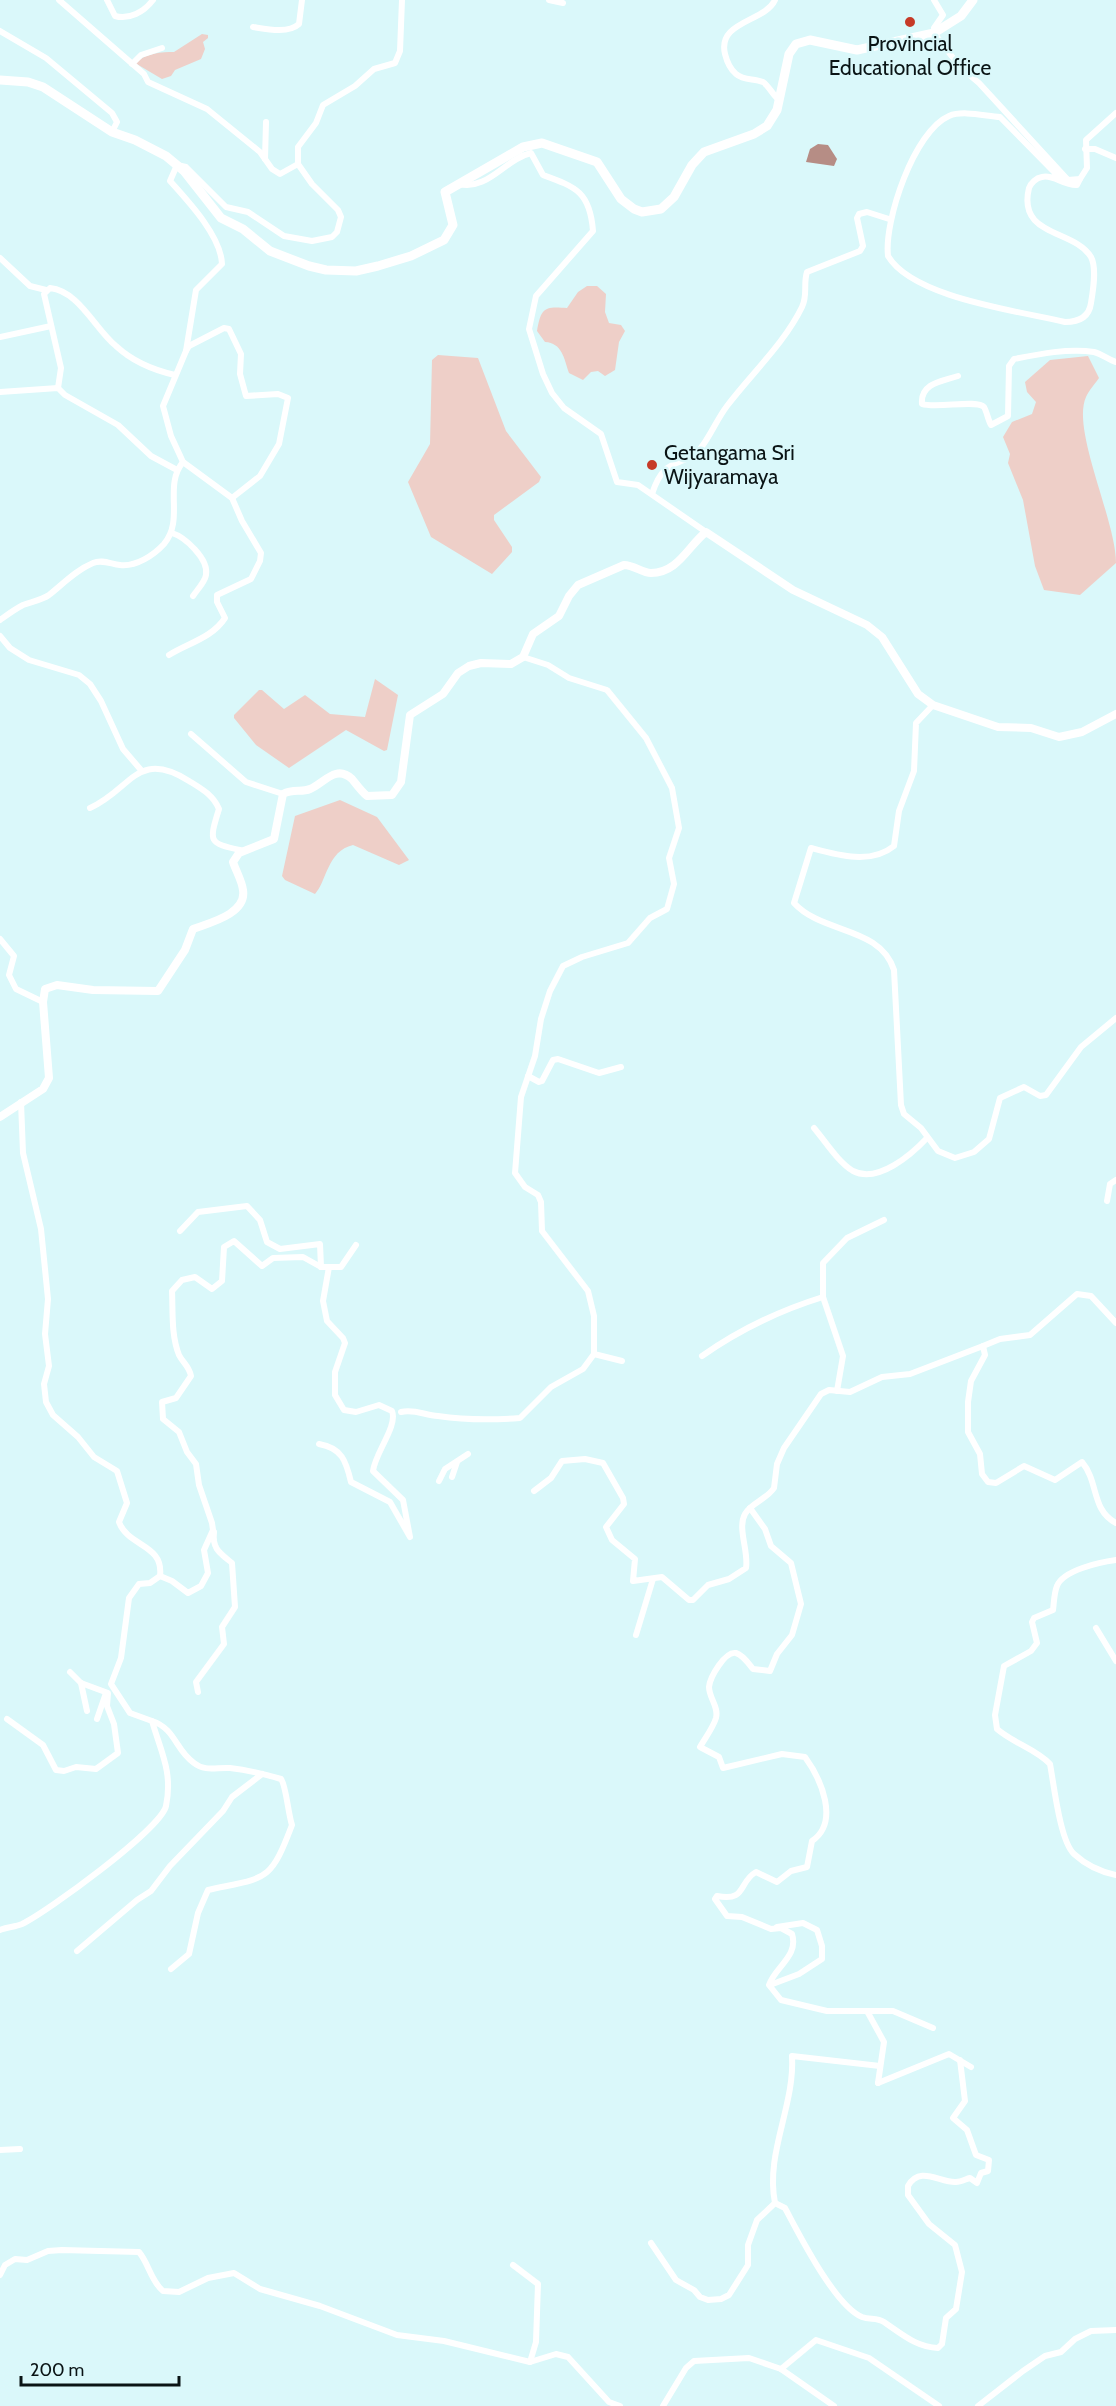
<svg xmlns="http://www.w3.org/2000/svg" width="1116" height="2406" font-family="Cabin,sans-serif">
	<rect width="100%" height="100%" fill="#daf8fa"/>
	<g fill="#eecfc8">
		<path d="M202 34 208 35V38L203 42 205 49 201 59 175 70 171 76 162 79 135 63C146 53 162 52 174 52Z"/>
		<path d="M587 286H597L606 294 605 312 609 323 621 325 625 331 619 342 615 370 605 376 598 371 591 372 583 380 569 373C564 358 562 343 545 342L537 331C541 308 544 306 567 308L578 292Z"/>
		<polygon points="438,355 478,358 506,431 541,477 539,482 494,515 494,520 512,547 512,552 492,574 431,537 408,482 430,444 432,360"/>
		<path d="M1088 356 1099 378C1095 384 1089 390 1086 397 1071 430 1116 520 1116 563L1080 595 1044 590 1035 566 1023 500 1008 463 1010 454 1003 437 1012 422 1032 414 1036 402 1027 392 1025 382 1050 360Z"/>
		<polygon points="375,679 398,695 387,750 384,751 346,730 289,768 256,745 234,718 234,715 259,690 262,690 284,709 305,695 330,714 365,717"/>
		<path d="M340 800 377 817 409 860 399 865 353 845C327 851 327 881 315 894L285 880 282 876 295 816Z"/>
	</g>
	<polygon fill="#b68d85" points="818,144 828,145 837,159 834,166 806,162 810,149"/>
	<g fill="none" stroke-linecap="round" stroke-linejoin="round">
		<g stroke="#fff" stroke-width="6">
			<polyline points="59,0 144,74 148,82 207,109 260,152 272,169 280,174 298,164"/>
			<path d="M107 0 115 16C129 20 144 12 153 0"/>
			<polyline points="549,0 563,3"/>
			<path d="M775 0C765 22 717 21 725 54 727 62 730 69 736 74 744 81 754 78 763 82 768 85 773 95 778 99"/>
			<polyline points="934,0 943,15 934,28 936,32"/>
			<path d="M253 27C266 29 288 34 299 24L302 0"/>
			<polyline points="0,31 46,58 112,113 117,122 112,132"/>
			<polyline points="934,33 960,67 979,83 1068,180 1080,179 1087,168 1086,140 1116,113"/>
			<polyline points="132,64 141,55 162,48"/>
			<polyline points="1085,149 1095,149 1116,158"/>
			<polyline points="265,159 266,122"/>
			<path d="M1068 180 1057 175 1000 117C985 116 963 110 949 116 914 131 884 221 888 256 913 298 1019 311 1065 322 1078 322 1089 318 1091 303 1093 291 1097 268 1091 257 1074 229 1017 237 1029 188 1031 183 1036 178 1042 177 1053 174 1064 186 1077 185L1080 179"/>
			<path d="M459 184C488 191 505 159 531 153L543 175C576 187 590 192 593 231L536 296 529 329 543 374 552 393 564 408 601 434 617 482 638 485 706 532"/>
			<polyline points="0,258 30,286 46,290"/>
			<polyline points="0,337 51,326"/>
			<polyline points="186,351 189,346 224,328 229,329 241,354 240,374 246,396 278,394 288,398 279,444 260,476 232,498"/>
			<path d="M958 376C943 381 920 383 922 404 936 409 977 399 984 407 987 412 988 420 991 425L1008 416 1009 366 1014 359C1039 354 1069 348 1094 352 1102 354 1109 360 1116 362"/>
			<path d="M58 388 61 368 44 294 50 288C79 291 95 329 116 346 132 361 153 370 175 375"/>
			<polyline points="0,392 58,388 65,395 118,425 151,456 177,470"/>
			<path d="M652 494C665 454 680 470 700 449 710 437 717 419 727 406 751 374 784 344 802 307 808 295 803 284 807 272L860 251 863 246 857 218 859 214 867 212 889 219"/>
			<path d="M172 533C185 537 209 559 206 575 205 582 197 590 193 596"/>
			<path d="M0 620C7 615 15 609 23 605 31 602 42 600 49 595 63 584 76 570 93 563 102 559 111 564 120 565 136 567 154 555 164 544 185 519 163 486 183 462"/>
			<polyline points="0,636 10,648 29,660 79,675 90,684 101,701 123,749 141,770"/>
			<path d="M169 655C188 643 212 638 225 618L217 602V595L251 579 260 561 261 553 242 521 232 498 183 462 171 436 163 406 186 351 196 290 222 264C221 236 188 201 170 181L177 165 186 167 226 207 248 212 284 236 312 241 332 237 337 232 341 217 338 210 312 184 298 164V147L316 123 323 105 355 86 374 69 395 63 400 51 402 0"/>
			<polyline points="523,657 548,665 569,678 607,690 646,738 672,788 679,828 669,858 674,884 667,909 650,918 628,943 582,957 563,966 550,991 541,1019 535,1056 521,1097 515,1173 525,1187 538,1195 541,1202 542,1231 588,1291 594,1316 594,1354 622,1361"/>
			<path d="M933 705 916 723 914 771 899 811 894 846C871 865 837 855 811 848L794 903C822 934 880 926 894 970L901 1105 904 1114 921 1128 938 1151 955 1158 974 1152 989 1139 1000 1098 1024 1087 1040 1096 1046 1095 1081 1047 1116 1018"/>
			<polyline points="191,734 246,782 283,794"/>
			<path d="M90 808C131 790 137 748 189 781 202 789 213 795 219 809 208 844 209 843 244 851"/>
			<polyline points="0,939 14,956 9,975 16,989 43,1002"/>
			<polyline points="528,1076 539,1082 542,1081 553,1060 558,1059 599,1073 621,1067"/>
			<path d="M814 1128C826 1142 838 1162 853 1171 878 1184 912 1154 927 1138"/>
			<polyline points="1107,1201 1110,1184 1116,1180"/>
			<polyline points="180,1231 198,1212 247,1206 260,1220 267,1242 280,1249 320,1244 321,1267"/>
			<polyline points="983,1346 1000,1339 1030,1335 1077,1294 1091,1296 1116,1323"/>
			<path d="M702 1356C739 1330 781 1310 823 1297"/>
			<polyline points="837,1391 843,1356 823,1297 823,1263 847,1238 884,1220"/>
			<path d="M401 1412C415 1409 424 1415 438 1416 465 1420 493 1420 520 1418L551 1387 583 1369 594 1354"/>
			<path d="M319 1444C342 1448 346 1461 351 1482L390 1502 410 1537 403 1500 373 1471C375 1453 398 1426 392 1411L379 1405 356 1412 344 1410 335 1395V1372L345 1343 343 1338 327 1321 323 1301 329 1267"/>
			<polyline points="452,1477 457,1462"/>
			<polyline points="439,1481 445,1469 468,1454"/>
			<path d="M534 1491 551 1478 562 1461 585 1459 603 1463 623 1498 624 1504 606 1527 612 1540 635 1559 633 1581 662 1577 689 1600H693L708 1585 729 1579 746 1568C749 1552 737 1528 745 1514 751 1503 767 1499 774 1488L777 1464 784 1448 821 1394 829 1390 850 1392 882 1377 910 1374 983 1346 985 1355 971 1381 968 1402V1432L980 1454 982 1474 988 1482 996 1483 1024 1466 1055 1480 1082 1462C1099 1482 1091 1510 1116 1523"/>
			<path d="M750 1508 765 1529 771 1546 791 1563 801 1604 792 1635 777 1654 770 1671 753 1669C749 1664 743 1655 736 1653 725 1651 710 1677 709 1687 709 1698 719 1707 716 1718 713 1728 705 1738 700 1747L719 1757 723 1768 782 1754 805 1757C821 1779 840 1822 812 1841L807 1867 791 1871 777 1882 756 1872C738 1882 747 1902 717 1896L715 1899 727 1916 742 1917 771 1929 781 1928 792 1934C799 1956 775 1967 769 1985L781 2000 827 2011H867"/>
			<path d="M1116 1560C1101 1562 1063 1570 1057 1586 1054 1593 1054 1603 1053 1610L1034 1618 1032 1622 1037 1643 1031 1651 1004 1666 995 1715 997 1729C1013 1743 1036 1749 1050 1764 1054 1785 1060 1841 1074 1854 1086 1865 1101 1872 1116 1875"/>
			<path d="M160 1576 172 1581 188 1593 201 1586 208 1573 204 1550 213 1530 212 1523 199 1485 196 1464 187 1452 179 1432 163 1419 162 1402 176 1398 191 1376C189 1366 183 1363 179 1355 171 1335 173 1312 172 1291L182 1280 195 1277 212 1289 222 1281 224 1247 234 1241 262 1266 273 1258 303 1257 321 1267H341L356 1245"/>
			<polyline points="1096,1628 1116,1661"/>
			<polyline points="636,1635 653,1579"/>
			<polyline points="81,1683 87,1711"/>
			<path d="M198 1692 196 1682 224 1644 222 1627 235 1607 232 1563C220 1553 212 1549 214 1532"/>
			<polyline points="7,1719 43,1745 56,1770 64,1771 76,1767 96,1769 118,1753 114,1724 107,1706 108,1693 81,1683 70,1672"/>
			<polyline points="97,1719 106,1693"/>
			<path d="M152 1721C176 1729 175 1750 194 1763 205 1772 217 1767 230 1768 248 1770 264 1774 281 1779 286 1785 288 1813 292 1825 270 1883 267 1877 208 1890L198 1913 189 1954 171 1969"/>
			<path d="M0 1930C7 1927 15 1927 22 1924 47 1912 161 1829 166 1806 173 1772 161 1752 152 1721L130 1713 111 1684 121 1658 129 1598 139 1584 150 1583 160 1576C164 1544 128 1547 119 1522L127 1503 117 1471 94 1457 78 1437 53 1415 46 1402 44 1384 49 1366 45 1334 48 1299 41 1229 23 1153 21 1102"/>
			<polyline points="77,1951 137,1900 151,1891 170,1866 223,1811 232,1797 262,1774"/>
			<polyline points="770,1985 799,1974 822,1959 822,1946 817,1930 803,1923 777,1927"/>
			<polyline points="878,2083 884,2042 867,2011 893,2011 933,2028"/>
			<polyline points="878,2083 949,2054 971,2067"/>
			<polyline points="0,2150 20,2149"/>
			<path d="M775 2203C765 2153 795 2106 792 2056L880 2066"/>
			<path d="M651 2243 676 2280 694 2290 700 2297 708 2300 721 2299 729 2295 748 2265V2245L757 2220 775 2203 785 2208C799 2234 835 2306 862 2317 870 2320 877 2317 884 2322 902 2334 916 2347 938 2348L942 2344 946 2318 956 2309 962 2272 955 2245 929 2224 908 2195V2186C920 2165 940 2183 956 2182 961 2182 966 2179 970 2178L977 2183 981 2173 988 2171 989 2160 976 2155 967 2130 953 2118 965 2101 960 2060"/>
			<polyline points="513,2265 538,2284 536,2342 530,2362"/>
			<path d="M0 2275 5 2265 15 2259 27 2260 48 2251 62 2250 139 2252C149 2264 151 2281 163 2291L179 2292 208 2278 234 2273 260 2289 320 2306 397 2335 444 2341 530 2362 556 2354 568 2357 609 2402 620 2406"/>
			<polyline points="781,2369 816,2340 869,2358 939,2406"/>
			<polyline points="663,2406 686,2368 694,2361 749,2358 781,2369 834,2406"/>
			<polyline points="978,2406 1023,2371 1045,2356 1061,2352 1075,2339 1091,2331 1116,2330"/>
		</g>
		<path stroke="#fff" stroke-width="8" d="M0 1117 43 1089 49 1078 43 1002 45 989 57 985 93 990 158 991 185 950 193 929C209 923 247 914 243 890 242 881 236 871 233 862L239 853 274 839 283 794C294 788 301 793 310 789 324 783 336 764 352 779 357 785 361 791 367 796L392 795 401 782 410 715 443 694 458 673 469 666 481 663 511 664 523 657 533 634 559 616 569 596 578 585 624 565C634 565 642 573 651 573 678 573 688 546 706 532L793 590 867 625 882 637 918 694 933 705 998 727 1031 728 1059 737 1082 732 1116 714"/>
		<polyline stroke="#fff" stroke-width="9" points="0,80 28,82 43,87 112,132 135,140 166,156 184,171 221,218 243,229 270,251 309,266 326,270 356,271 378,266 411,256 444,240 453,225 445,192 523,147 542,143 597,162 621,199 634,209 642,212 661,209 674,197 692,165 704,152 754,134 767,126 777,110 789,54 796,44 810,40 857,50 934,33 961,16 973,0"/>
	</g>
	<g fill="#c63a27" stroke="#daf8fa" stroke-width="2">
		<circle cx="910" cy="22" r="6"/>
		<circle cx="652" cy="465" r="6"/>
	</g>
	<g text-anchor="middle" stroke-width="5" stroke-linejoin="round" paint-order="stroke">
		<g font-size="21" fill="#0a1415" stroke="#daf8fa">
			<text x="910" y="51">Provincial<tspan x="910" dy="24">Educational Office</tspan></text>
			<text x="664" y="460" text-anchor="start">Getangama Sri<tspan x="664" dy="24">Wijyaramaya</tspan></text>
		</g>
	</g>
	<path d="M21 2376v9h158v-9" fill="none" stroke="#0a1415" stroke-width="3"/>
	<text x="30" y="2376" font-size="18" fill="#0a1415" stroke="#daf8fa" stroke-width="4.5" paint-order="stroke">200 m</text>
</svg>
